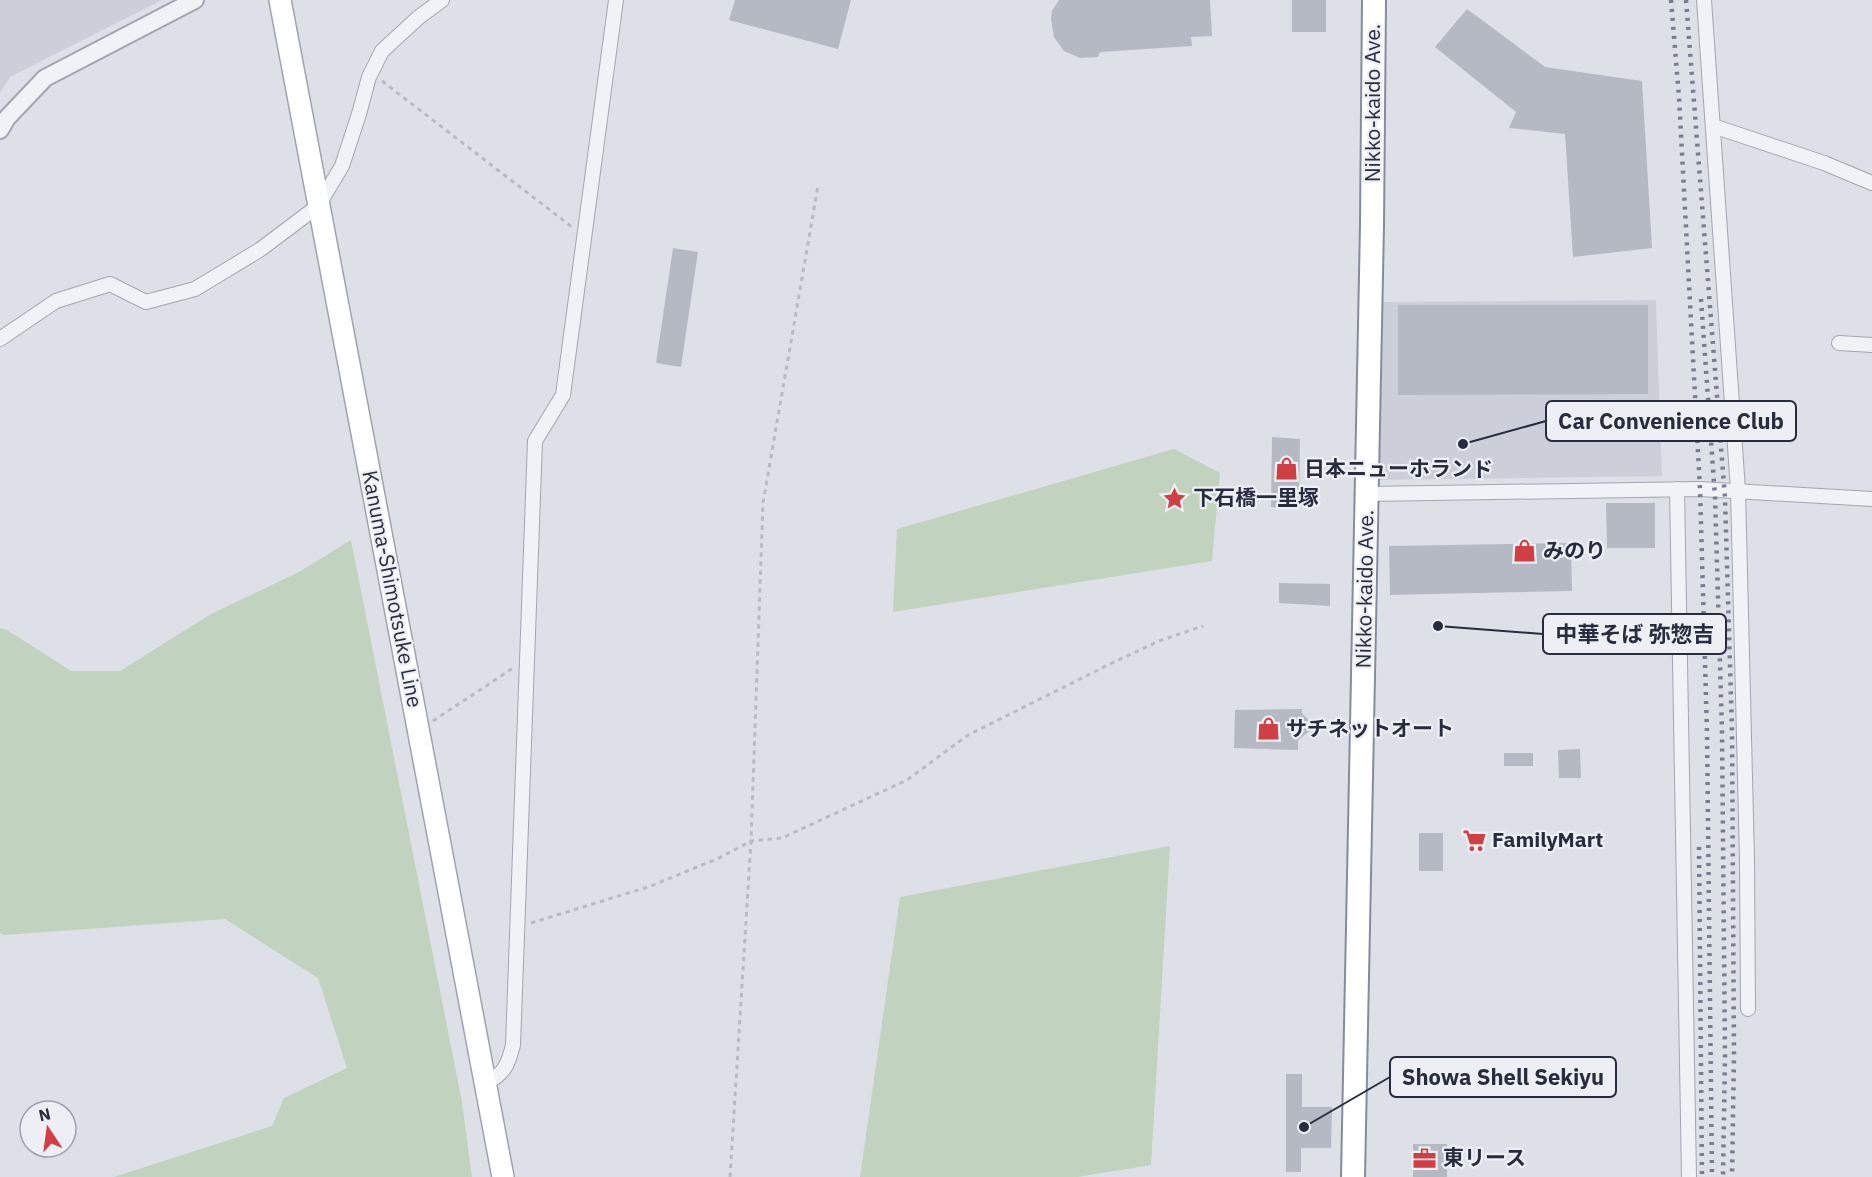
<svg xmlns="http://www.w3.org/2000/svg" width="1872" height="1177" font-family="'IBM Plex Sans','Noto Sans JP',sans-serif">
	<rect width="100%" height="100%" fill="#dee0e8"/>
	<g fill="#cccfda">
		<polygon points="0,0 162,0 10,77 0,93"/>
		<polygon points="1656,300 1662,476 1380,480 1378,302"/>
	</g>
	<g fill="#c1d2bf">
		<polygon points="1174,449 1220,473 1212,561 893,612 897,529"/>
		<polygon points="351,540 462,1102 472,1177 114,1177 272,1126 284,1098 347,1068 318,978 225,919 4,935 0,933 0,628 7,630 71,671 120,671 211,614 299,572"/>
		<polygon points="1170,846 1151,1165 1078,1177 860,1177 900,897"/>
	</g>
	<g fill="#b5b9c4">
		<polygon points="735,0 851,0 838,49 729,20"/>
		<polygon points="1059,0 1210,0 1212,36 1191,37 1192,46 1100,52 1098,57 1080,58 1064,51 1054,37 1051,19 1052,11"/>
		<rect x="1292" y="0" width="34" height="32"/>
		<polygon points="1467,9 1545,67 1642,81 1652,248 1573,257 1565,134 1509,128 1516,112 1435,47"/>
		<polygon points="673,248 698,252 681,367 656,363"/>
		<polygon points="1398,305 1648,305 1648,394 1398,395"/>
		<polygon points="1272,437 1300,439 1299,509 1271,507"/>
		<polygon points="1606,503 1655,503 1655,548 1607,548"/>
		<polygon points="1571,543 1572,591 1390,595 1389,546"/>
		<polygon points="1279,583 1330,584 1330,606 1279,603"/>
		<polygon points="1302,709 1302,713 1315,727 1298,740 1298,750 1234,748 1235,710"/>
		<polygon points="1580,749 1581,778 1559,778 1558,750"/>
		<rect x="1504" y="753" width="29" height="13"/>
		<rect x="1419" y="833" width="24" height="38"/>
		<polygon points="1286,1074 1302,1074 1302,1107 1332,1107 1331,1148 1301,1148 1301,1172 1286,1172"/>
		<rect x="1413" y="1144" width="34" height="33"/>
	</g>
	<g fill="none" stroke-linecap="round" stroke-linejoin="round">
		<defs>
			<g id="minor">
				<polyline points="1704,0 1738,490 1747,860 1748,1009"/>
				<polyline points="1713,126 1824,163 1872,183"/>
				<polyline points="0,339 56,301 110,284 146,302 195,289 261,249 318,206 342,166 359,114 369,77 382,51 419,17 442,0"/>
				<polyline points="1839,343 1872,345"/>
				<polyline points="1677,489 1689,1177"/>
				<polyline points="1367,494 1700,489 1872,499"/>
				<path d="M486 1083C505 1073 508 1065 513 1045L535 441 563 395 616 0"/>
			</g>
			<polyline id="tertiary" points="0,130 7,118 45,78 195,0"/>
			<polyline id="primary" points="280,0 503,1177"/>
			<polyline id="trunk" points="1353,1177 1372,225 1374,0"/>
		</defs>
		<use href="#minor" stroke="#a3a6b2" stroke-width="16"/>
		<use href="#tertiary" stroke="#a3a6b2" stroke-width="20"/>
		<use href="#primary" stroke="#9da3b3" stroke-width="24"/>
		<use href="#trunk" stroke="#858c9e" stroke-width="26"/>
		<g stroke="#b8bbc3" stroke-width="3" stroke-dasharray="4.5 4.5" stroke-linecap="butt">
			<polyline points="382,81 572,227"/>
			<polyline points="433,721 513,668"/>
			<polyline points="531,923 651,886 719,858 751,841 782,838 907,780 968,735 1112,663 1159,641 1203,626"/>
			<polyline points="730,1177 751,841 763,503 818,186"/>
		</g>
		<use href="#minor" stroke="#f0f2f6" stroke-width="14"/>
		<use href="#tertiary" stroke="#f0f2f6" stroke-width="16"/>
		<use href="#primary" stroke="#fff" stroke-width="21"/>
		<use href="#trunk" stroke="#fff" stroke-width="22"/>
		<g stroke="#777d91" stroke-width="4.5" stroke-dasharray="3 6" stroke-linecap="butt">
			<polyline points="1671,0 1679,97 1700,489 1707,732 1712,1177"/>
			<polyline points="1686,0 1725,498 1732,732 1734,1055 1732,1177"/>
			<polyline points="1701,299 1715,497 1722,731 1725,1055 1723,1177"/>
			<polyline points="1699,847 1702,1177"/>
		</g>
	</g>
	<defs>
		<symbol id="shop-bare" viewBox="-9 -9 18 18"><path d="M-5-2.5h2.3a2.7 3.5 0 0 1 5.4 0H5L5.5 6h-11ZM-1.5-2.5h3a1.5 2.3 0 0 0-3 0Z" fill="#d03f43" stroke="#edeff5" stroke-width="2.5" paint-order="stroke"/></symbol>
		<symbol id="sight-bare" viewBox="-9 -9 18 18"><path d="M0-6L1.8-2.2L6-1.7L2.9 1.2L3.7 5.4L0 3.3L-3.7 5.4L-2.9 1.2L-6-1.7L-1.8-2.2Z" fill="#d03f43" stroke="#edeff5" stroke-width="2.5" paint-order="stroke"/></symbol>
		<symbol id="supermarket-bare" viewBox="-9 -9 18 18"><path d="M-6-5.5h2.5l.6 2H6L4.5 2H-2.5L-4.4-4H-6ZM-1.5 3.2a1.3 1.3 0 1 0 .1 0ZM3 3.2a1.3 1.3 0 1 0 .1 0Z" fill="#d03f43" stroke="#edeff5" stroke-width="2.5" paint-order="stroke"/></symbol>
		<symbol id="office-bare" viewBox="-9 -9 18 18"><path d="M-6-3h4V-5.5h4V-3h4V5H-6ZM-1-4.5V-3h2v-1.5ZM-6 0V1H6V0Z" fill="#d03f43" stroke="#edeff5" stroke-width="2.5" paint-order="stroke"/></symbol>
	</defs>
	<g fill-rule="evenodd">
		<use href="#shop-bare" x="1270" y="452" width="33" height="33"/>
		<use href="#sight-bare" x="1158" y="482" width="33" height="33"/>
		<use href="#shop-bare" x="1508" y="534" width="33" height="33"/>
		<use href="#shop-bare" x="1252" y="712" width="33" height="33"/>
		<use href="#supermarket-bare" x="1458" y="824" width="33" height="33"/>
		<use href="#office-bare" x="1408" y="1142" width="33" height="33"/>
	</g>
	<g text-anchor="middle" stroke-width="4.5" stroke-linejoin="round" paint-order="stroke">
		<g font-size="21" fill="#272c3f" stroke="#edeff5">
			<text transform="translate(1373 103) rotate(-90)" y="7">Nikko-kaido Ave.</text>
			<text transform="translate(392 589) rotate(79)" y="7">Kanuma-Shimotsuke Line</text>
			<text transform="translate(1365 589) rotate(-89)" y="7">Nikko-kaido Ave.</text>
		</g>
		<g font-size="21" font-weight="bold" fill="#272c3f" stroke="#edeff5" text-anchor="start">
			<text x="1304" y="476">日本ニューホランド</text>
			<text x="1193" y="505">下石橋一里塚</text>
			<text x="1543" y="558">みのり</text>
			<text x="1286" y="736">サチネットオート</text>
			<text x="1492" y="847">FamilyMart</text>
			<text x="1443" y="1165">東リース</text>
		</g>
	</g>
	<path fill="none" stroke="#272c3f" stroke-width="2" d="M1463 444L1546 421M1438 626L1543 634M1304 1127L1390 1077"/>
	<g fill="#272c3f" stroke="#edeff5" stroke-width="2">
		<circle cx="1463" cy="444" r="6"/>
		<circle cx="1438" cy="626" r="6"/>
		<circle cx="1304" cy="1127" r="6"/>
	</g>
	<g fill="#edeff5" stroke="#272c3f" stroke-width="2">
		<rect x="1546" y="401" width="250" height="40" rx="6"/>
		<rect x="1543" y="614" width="183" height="40" rx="6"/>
		<rect x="1390" y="1057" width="226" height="40" rx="6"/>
	</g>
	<g font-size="22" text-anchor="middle" font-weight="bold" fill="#272c3f">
		<text x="1671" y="429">Car Convenience Club</text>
		<text x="1635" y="642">中華そば 弥惣吉</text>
		<text x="1503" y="1085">Showa Shell Sekiyu</text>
	</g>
	<g transform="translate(48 1129) rotate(347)"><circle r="28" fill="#edeff5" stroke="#9ea1ac" stroke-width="1.5"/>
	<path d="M0-4.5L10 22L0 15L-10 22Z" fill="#d03f43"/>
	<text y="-9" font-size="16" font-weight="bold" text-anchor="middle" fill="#272c3f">N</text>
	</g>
</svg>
